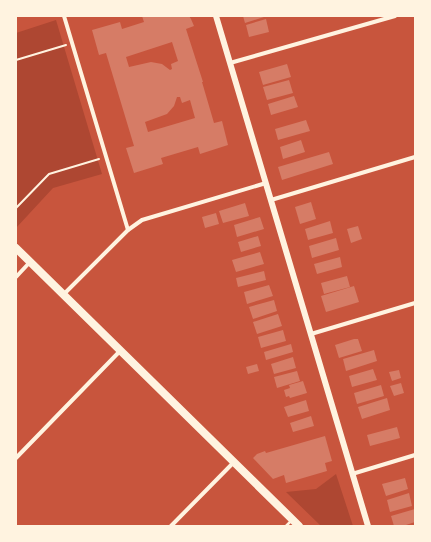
<svg xmlns="http://www.w3.org/2000/svg" width="431" height="542" font-family="Jost,sans-serif">
	<rect width="100%" height="100%" fill="#c8553d"/>
	<g fill="#ae4732">
		<polygon points="56,20 102,174 53,188 16,228 16,33"/>
		<polygon points="336,474 353,526 321,526 286,492 316,489"/>
	</g>
	<g fill="#d67c66" fill-rule="evenodd">
		<path d="M142 16H189L191 19 194 26 186 29 203 82H202L214 123 222 121 228 145 200 154 198 147 161 158 163 164 134 173 126 148 134 146 106 53 99 55 92 30 120 22 122 29 144 22ZM172 42 178 61 171 64 172 69 170 70 162 64 151 62 129 67 126 57ZM177 97H180L182 103 190 100 195 118 148 132 145 122 167 114 174 106Z"/>
		<polygon points="243,16 267,16 245,23"/>
		<polygon points="266,19 269,32 249,37 246,25"/>
		<polygon points="287,64 291,77 263,85 259,72"/>
		<polygon points="289,80 293,93 267,100 263,87"/>
		<polygon points="294,96 298,107 271,115 268,104"/>
		<polygon points="306,120 310,131 278,140 275,129"/>
		<polygon points="301,140 305,152 283,159 280,147"/>
		<polygon points="329,152 333,164 282,180 278,167"/>
		<polygon points="311,202 316,219 300,224 295,207"/>
		<polygon points="245,203 249,216 223,223 219,211"/>
		<polygon points="216,213 219,224 205,228 202,217"/>
		<polygon points="260,217 264,229 237,237 234,225"/>
		<polygon points="330,221 333,233 308,240 305,229"/>
		<polygon points="358,226 362,239 351,243 347,229"/>
		<polygon points="258,236 261,246 241,252 238,242"/>
		<polygon points="336,238 339,250 312,258 309,246"/>
		<polygon points="260,252 264,264 236,272 232,260"/>
		<polygon points="340,257 342,267 317,274 314,264"/>
		<polygon points="264,271 266,280 238,287 236,278"/>
		<polygon points="347,276 350,287 324,294 321,283"/>
		<polygon points="269,285 273,296 247,304 244,292"/>
		<polygon points="354,286 359,302 326,312 321,296"/>
		<polygon points="274,300 277,311 253,319 249,307"/>
		<polygon points="278,314 282,326 257,334 253,322"/>
		<polygon points="283,330 286,341 261,348 258,337"/>
		<polygon points="354,339 358,339 362,351 339,358 335,345"/>
		<polygon points="291,344 293,352 266,360 264,352"/>
		<polygon points="374,350 377,361 346,371 343,359"/>
		<polygon points="293,357 296,368 274,374 271,364"/>
		<polygon points="257,364 259,371 248,374 246,367"/>
		<polygon points="373,369 377,380 352,387 349,376"/>
		<polygon points="399,370 401,378 392,381 389,372"/>
		<polygon points="297,371 300,381 277,388 274,377"/>
		<polygon points="303,381 307,393 290,398 289,396 286,397 284,390 290,388 289,385"/>
		<polygon points="401,383 404,393 394,396 390,386"/>
		<polygon points="381,385 384,396 357,404 354,393"/>
		<polygon points="387,398 390,410 362,419 358,407"/>
		<polygon points="306,400 309,411 288,417 284,407"/>
		<polygon points="311,416 314,426 293,432 290,423"/>
		<polygon points="397,427 400,438 370,446 367,435"/>
		<polygon points="325,436 332,461 325,463 327,471 286,483 284,475 273,479 253,458 257,454 265,451 266,453"/>
		<polygon points="405,478 408,489 386,496 382,484"/>
		<polygon points="409,493 412,506 390,512 387,500"/>
		<polygon points="415,509 415,522 403,526 394,526 391,516"/>
	</g>
	<g fill="none" stroke-linecap="round" stroke-linejoin="round">
		<g stroke="#fff3e0" stroke-width="2">
			<polyline points="16,60 66,45"/>
			<polyline points="16,208 49,174 99,159"/>
		</g>
		<polyline stroke="#fff3e0" stroke-width="2.5" points="286,526 292,520"/>
		<g stroke="#fff3e0" stroke-width="4">
			<polyline points="64,16 128,230"/>
			<polyline points="230,63 395,16"/>
			<polyline points="271,200 415,157"/>
			<polyline points="16,277 30,262"/>
			<polyline points="64,294 128,230 142,220 266,183"/>
			<polyline points="311,334 415,303"/>
			<polyline points="16,458 120,351"/>
			<polyline points="352,474 415,455"/>
			<polyline points="171,526 234,462"/>
		</g>
		<polyline stroke="#fff3e0" stroke-width="6" points="216,16 368,526"/>
		<polyline stroke="#fff3e0" stroke-width="8" points="16,248 299,526"/>
	</g>
	<rect width="431" height="542" fill="none" stroke="#fff3e0" stroke-width="34"/>
</svg>
